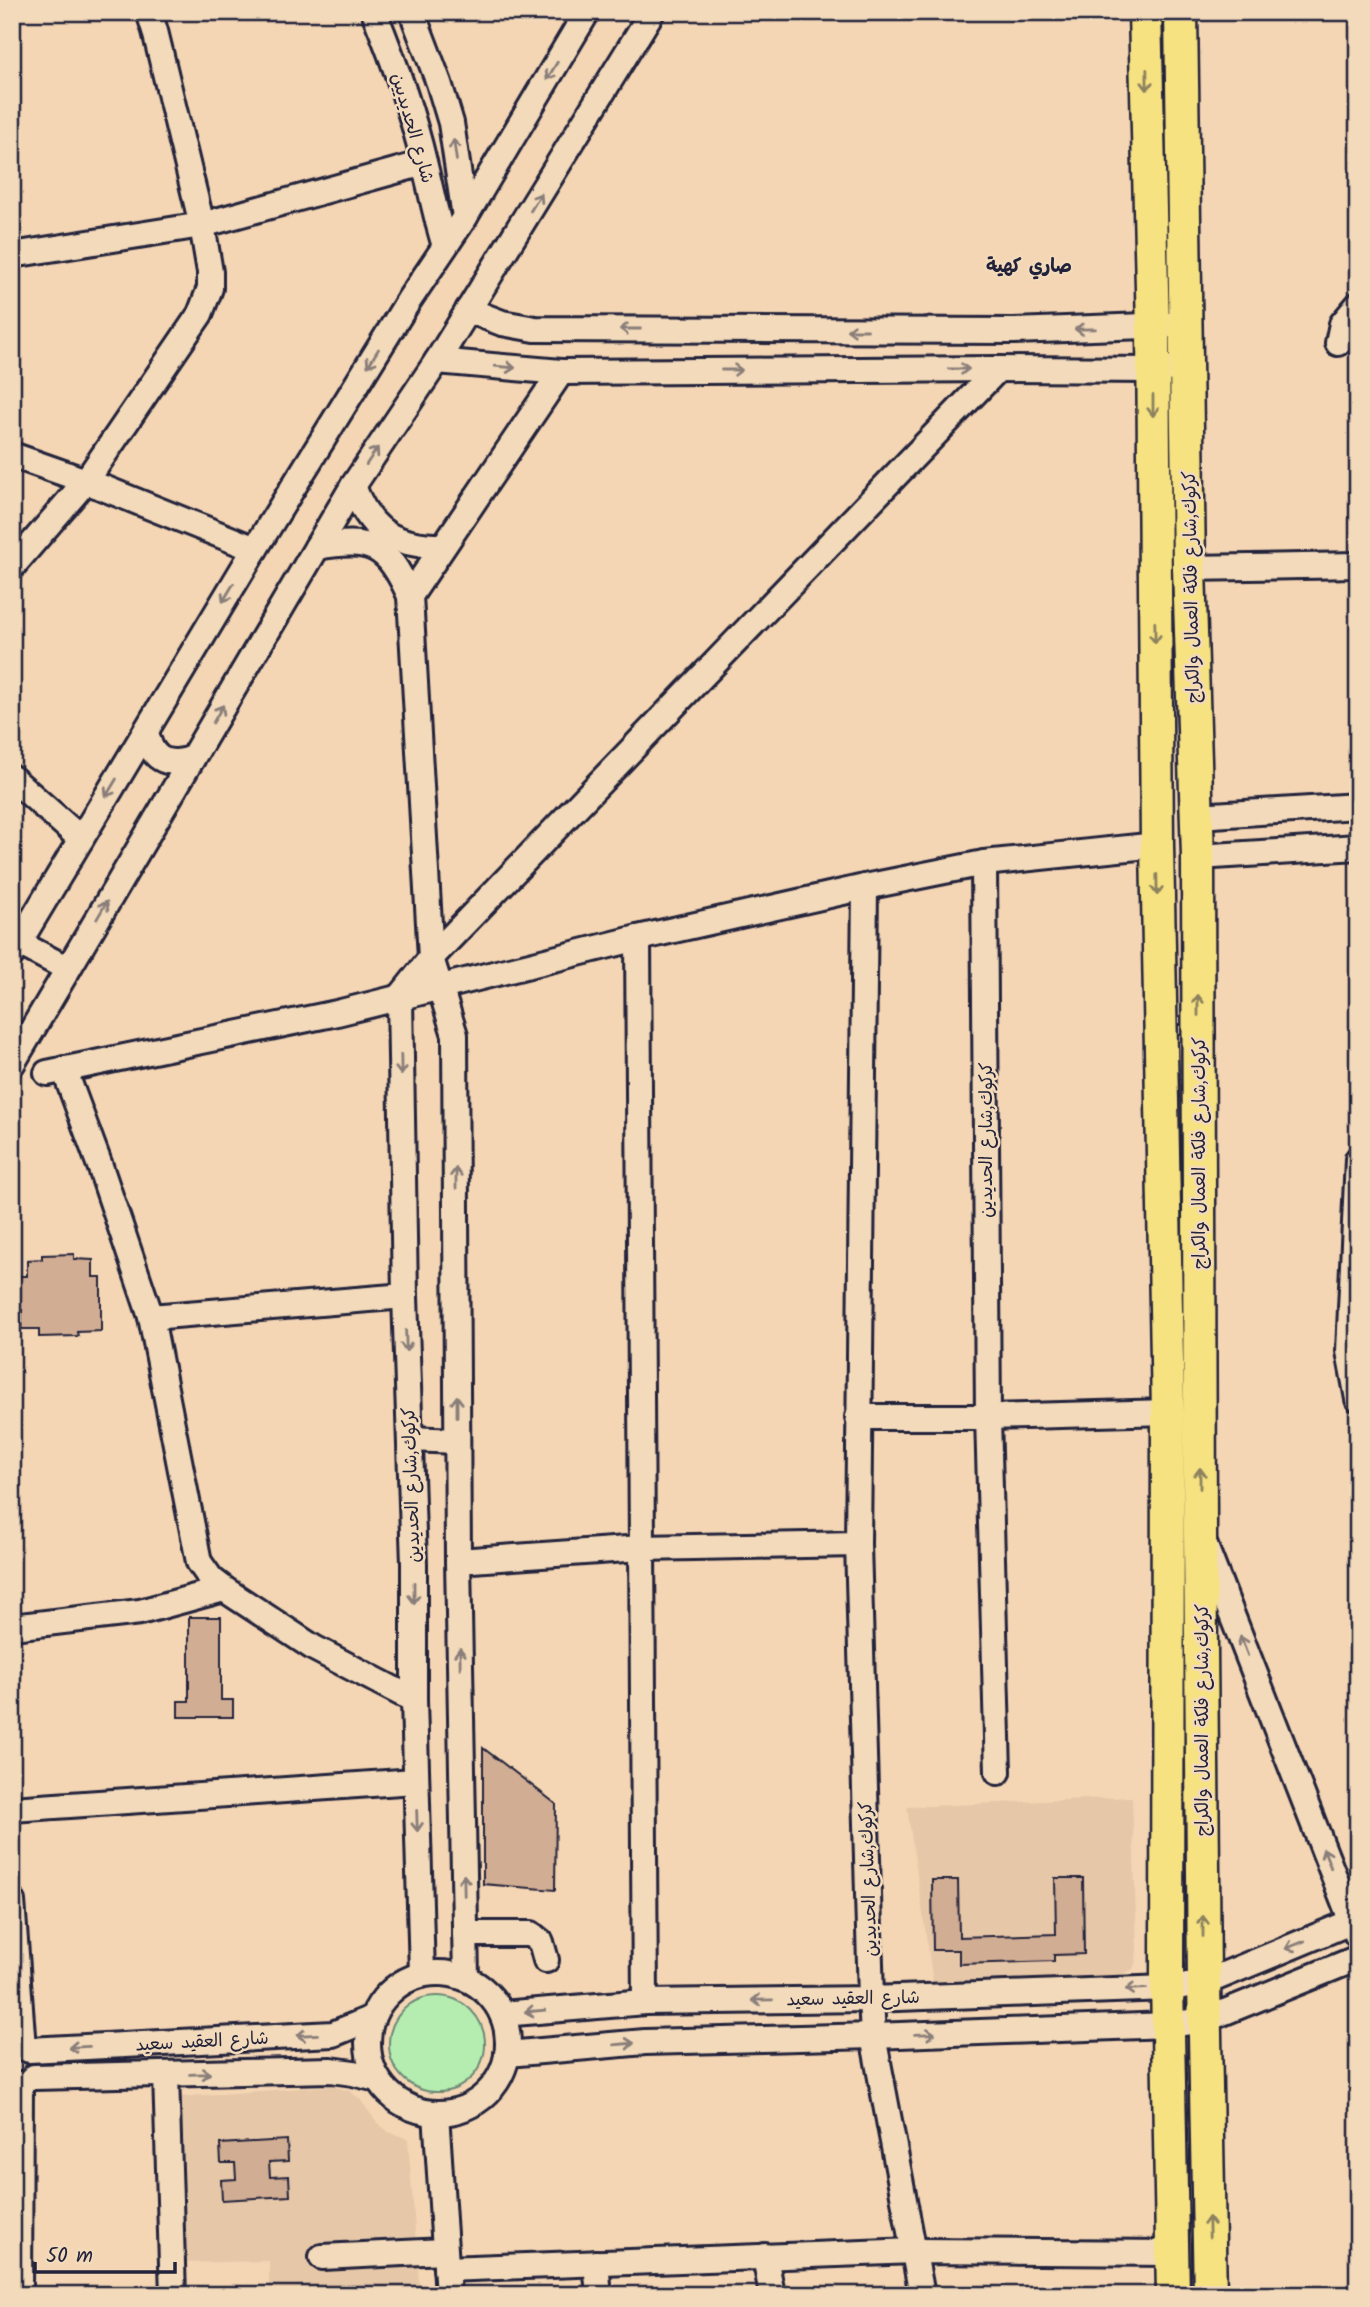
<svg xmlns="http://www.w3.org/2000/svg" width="1370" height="2307" font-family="Kalam,'Playpen Sans Arabic',sans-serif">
	<rect width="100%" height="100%" fill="#f4d6b4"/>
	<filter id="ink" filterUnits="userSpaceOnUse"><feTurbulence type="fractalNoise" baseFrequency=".0143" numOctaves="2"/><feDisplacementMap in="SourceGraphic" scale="14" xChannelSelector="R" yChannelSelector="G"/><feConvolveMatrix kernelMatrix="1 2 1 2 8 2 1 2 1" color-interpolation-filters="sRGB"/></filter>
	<g filter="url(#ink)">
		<g fill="#e6c7a8">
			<polygon points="1132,1797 1137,1949 1136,1961 1133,1969 1119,1976 933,1982 907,1807"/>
			<polygon points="331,2086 350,2091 360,2099 377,2123 389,2132 408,2139 420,2295 269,2295 269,2261 180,2263 176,2097"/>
		</g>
		<circle fill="#b5edb0" stroke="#6c8876" stroke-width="2" cx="437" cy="2044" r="48"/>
		<g fill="#d1ad93" stroke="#22223b" stroke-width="2">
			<polygon points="74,1254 74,1259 93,1260 93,1277 101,1277 101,1331 77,1332 78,1336 39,1337 39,1329 21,1329 22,1310 17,1310 18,1276 27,1276 27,1260 42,1259 42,1255"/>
			<polygon points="189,1617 221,1617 221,1700 233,1700 233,1717 178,1717 178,1701 189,1701"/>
			<polygon points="483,1748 556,1804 555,1890 483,1884"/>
			<polygon points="1055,1878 1083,1878 1084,1954 1054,1955 1054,1961 959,1964 959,1950 933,1950 932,1880 958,1880 959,1937 1056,1934"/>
			<polygon points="287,2140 288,2161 269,2162 270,2177 289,2176 290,2196 222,2200 221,2180 236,2179 235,2163 221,2163 220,2144"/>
		</g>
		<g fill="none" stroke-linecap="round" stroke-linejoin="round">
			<defs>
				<g id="minor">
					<path d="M374 12C394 61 412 111 424 162 431 190 436 218 445 246"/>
					<polyline points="412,12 439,83 451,123 465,217"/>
					<polyline points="12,255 202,225 424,163"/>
					<polyline points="468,310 502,323 535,329 1014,331 1171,325"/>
					<polyline points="1338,343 1342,324 1358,305"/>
					<polyline points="437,361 561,372 998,369 1153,370 1187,367"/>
					<polyline points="12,455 86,481 255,549"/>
					<path d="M353 486C370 532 394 546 443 546"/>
					<path d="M317 547C371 538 387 544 410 596"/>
					<polyline points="12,567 86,481 200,314 210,288 210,272 202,225 155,31 149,12"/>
					<polyline points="1189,568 1358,565"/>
					<path d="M146 731C151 759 165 767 192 759"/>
					<polyline points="12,778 81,839"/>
					<polyline points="1197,816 1358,806"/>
					<polyline points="1198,857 1358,847"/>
					<polyline points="984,863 988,1417 998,1772"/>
					<polyline points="865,887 858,1544 871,1999 873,2036 922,2295"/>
					<polyline points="638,938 645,2002"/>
					<polyline points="19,943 68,969"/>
					<polyline points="12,954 255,549 409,300 465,217 587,12"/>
					<polyline points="12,1064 353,486 437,361 652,12"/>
					<polyline points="64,1069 100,1166 151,1317 199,1562 211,1579 224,1589 314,1648 414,1700"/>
					<polyline points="47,1073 337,1013 638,938 865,887 984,863 1157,845"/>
					<polyline points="1358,1159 1349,1351 1358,1399"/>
					<polyline points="151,1317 405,1296"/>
					<polyline points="858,1417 988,1417 1168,1412"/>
					<polyline points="410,1439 457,1441"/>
					<polyline points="1205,1546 1357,1935"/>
					<polyline points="458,1561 641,1548 858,1544"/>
					<polyline points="12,1627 140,1612 224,1589"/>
					<polyline points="12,1809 415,1781"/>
					<polyline points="12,1901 23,2048"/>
					<polyline points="465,1934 531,1934 541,1942 546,1960"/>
					<circle cx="438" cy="2043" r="70"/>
					<polyline points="422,1974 414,1700 414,1564 405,1296 400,997 431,958 998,369"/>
					<polyline points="466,1978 458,1561 455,1035 431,958 410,596 561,372"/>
					<polyline points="502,2014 645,2002 871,1999 1167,1988 1204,1983 1358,1919"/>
					<polyline points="29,2050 333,2034 372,2018"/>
					<polyline points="507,2054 645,2042 873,2036 1168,2025 1205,2020 1358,1958"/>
					<polyline points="166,2075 173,2295"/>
					<polyline points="34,2077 331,2070 353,2073 377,2079"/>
					<polyline points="436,2113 448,2295"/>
					<polyline points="765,2256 772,2295"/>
					<polyline points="322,2257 444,2251"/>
					<polyline points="596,2263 599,2295"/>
					<polyline points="446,2269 914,2251 1172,2253"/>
					<polyline points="19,2295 20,2084"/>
				</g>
				<g id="major">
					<polyline points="1145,12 1153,328 1157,845 1168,1412 1167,1980 1173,2295"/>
					<polyline points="1181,12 1189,568 1198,857 1200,1534 1204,1983 1210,2295"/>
				</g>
			</defs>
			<use href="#minor" stroke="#22223b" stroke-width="30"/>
			<use href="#major" stroke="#22223b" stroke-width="37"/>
			<use href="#minor" stroke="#f2daba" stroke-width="24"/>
			<use href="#major" stroke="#f7e281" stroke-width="32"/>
		</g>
		<defs><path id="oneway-shaft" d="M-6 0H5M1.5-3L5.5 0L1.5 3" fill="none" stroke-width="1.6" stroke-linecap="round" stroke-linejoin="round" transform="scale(1.75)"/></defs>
		<g stroke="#8a7e7a">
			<use href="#oneway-shaft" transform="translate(552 71) rotate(121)"/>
			<use href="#oneway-shaft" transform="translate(455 150) rotate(-98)"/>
			<use href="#oneway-shaft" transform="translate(536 202) rotate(-58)"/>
			<use href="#oneway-shaft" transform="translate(630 329) rotate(-180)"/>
			<use href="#oneway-shaft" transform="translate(1085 329) rotate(179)"/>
			<use href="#oneway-shaft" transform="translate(857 330) rotate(-180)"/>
			<use href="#oneway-shaft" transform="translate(373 358) rotate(122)"/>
			<use href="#oneway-shaft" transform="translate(505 367) rotate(5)"/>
			<use href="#oneway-shaft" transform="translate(959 369)"/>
			<use href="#oneway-shaft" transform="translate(732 370)"/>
			<use href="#oneway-shaft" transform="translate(372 456) rotate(-56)"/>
			<use href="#oneway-shaft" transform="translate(228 593) rotate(121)"/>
			<use href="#oneway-shaft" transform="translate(218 714) rotate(-60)"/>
			<use href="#oneway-shaft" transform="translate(111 788) rotate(121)"/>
			<use href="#oneway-shaft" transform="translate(102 910) rotate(-60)"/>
			<use href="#oneway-shaft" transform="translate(401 1065) rotate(89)"/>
			<use href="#oneway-shaft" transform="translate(456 1178) rotate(-90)"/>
			<use href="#oneway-shaft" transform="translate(406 1341) rotate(88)"/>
			<use href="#oneway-shaft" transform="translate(457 1406) rotate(-90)"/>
			<use href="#oneway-shaft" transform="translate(414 1593) rotate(90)"/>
			<use href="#oneway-shaft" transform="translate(1244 1646) rotate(-111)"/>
			<use href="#oneway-shaft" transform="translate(460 1658) rotate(-91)"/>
			<use href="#oneway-shaft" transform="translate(417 1821) rotate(88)"/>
			<use href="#oneway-shaft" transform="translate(1327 1858) rotate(-111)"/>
			<use href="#oneway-shaft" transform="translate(464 1885) rotate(-91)"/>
			<use href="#oneway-shaft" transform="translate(1295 1945) rotate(158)"/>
			<use href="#oneway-shaft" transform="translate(1136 1989) rotate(178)"/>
			<use href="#oneway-shaft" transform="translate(762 2000) rotate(179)"/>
			<use href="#oneway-shaft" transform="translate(535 2011) rotate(175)"/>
			<use href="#oneway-shaft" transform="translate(925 2034) rotate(-2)"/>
			<use href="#oneway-shaft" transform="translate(307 2035) rotate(177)"/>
			<use href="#oneway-shaft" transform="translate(624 2044) rotate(-5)"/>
			<use href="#oneway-shaft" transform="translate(79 2047) rotate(177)"/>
			<use href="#oneway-shaft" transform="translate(200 2074) rotate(-2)"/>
		</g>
		<g stroke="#8c825e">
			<use href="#oneway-shaft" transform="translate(1147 80) rotate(89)"/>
			<use href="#oneway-shaft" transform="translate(1153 406) rotate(90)"/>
			<use href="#oneway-shaft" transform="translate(1155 633) rotate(89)"/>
			<use href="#oneway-shaft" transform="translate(1157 885) rotate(89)"/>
			<use href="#oneway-shaft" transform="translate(1198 1005) rotate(-90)"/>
			<use href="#oneway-shaft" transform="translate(1200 1478) rotate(-90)"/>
			<use href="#oneway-shaft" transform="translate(1203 1926) rotate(-90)"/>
			<use href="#oneway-shaft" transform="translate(1209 2227) rotate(-91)"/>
		</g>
	</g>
	<g text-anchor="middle" stroke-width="5" stroke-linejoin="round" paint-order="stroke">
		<g font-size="18" fill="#22223b" stroke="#f2daba">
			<text transform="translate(413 128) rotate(74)" y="6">شارع الحديديين</text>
			<text transform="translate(1191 587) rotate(-91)" y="6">كركوك,شارع فلكة العمال والكراج</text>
			<text transform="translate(986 1140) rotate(-90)" y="6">كركوك,شارع الحديدين</text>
			<text transform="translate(1199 1153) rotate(-90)" y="6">كركوك,شارع فلكة العمال والكراج</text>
			<text transform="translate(411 1485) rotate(-92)" y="6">كركوك,شارع الحديدين</text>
			<text transform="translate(1202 1720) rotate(-90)" y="6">كركوك,شارع فلكة العمال والكراج</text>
			<text transform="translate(868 1879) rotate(-92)" y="6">كركوك,شارع الحديدين</text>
			<text transform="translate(853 1998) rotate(-1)" y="6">شارع العقيد سعيد</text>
			<text transform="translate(202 2041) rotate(-3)" y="6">شارع العقيد سعيد</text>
		</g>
		<g font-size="19" font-weight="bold" fill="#22223b" stroke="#f2daba">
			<text x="1029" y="272">صاري كهية</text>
		</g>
	</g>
	<rect width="1370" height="2307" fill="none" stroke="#f2daba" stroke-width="42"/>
	<rect x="21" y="21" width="1328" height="2265" fill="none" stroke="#22223b" stroke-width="2.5" filter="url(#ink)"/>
	<path d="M35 2262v10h140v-10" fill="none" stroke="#22223b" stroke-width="3.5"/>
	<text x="46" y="2262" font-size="21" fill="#22223b" stroke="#f2daba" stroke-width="5" paint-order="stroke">50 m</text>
</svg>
